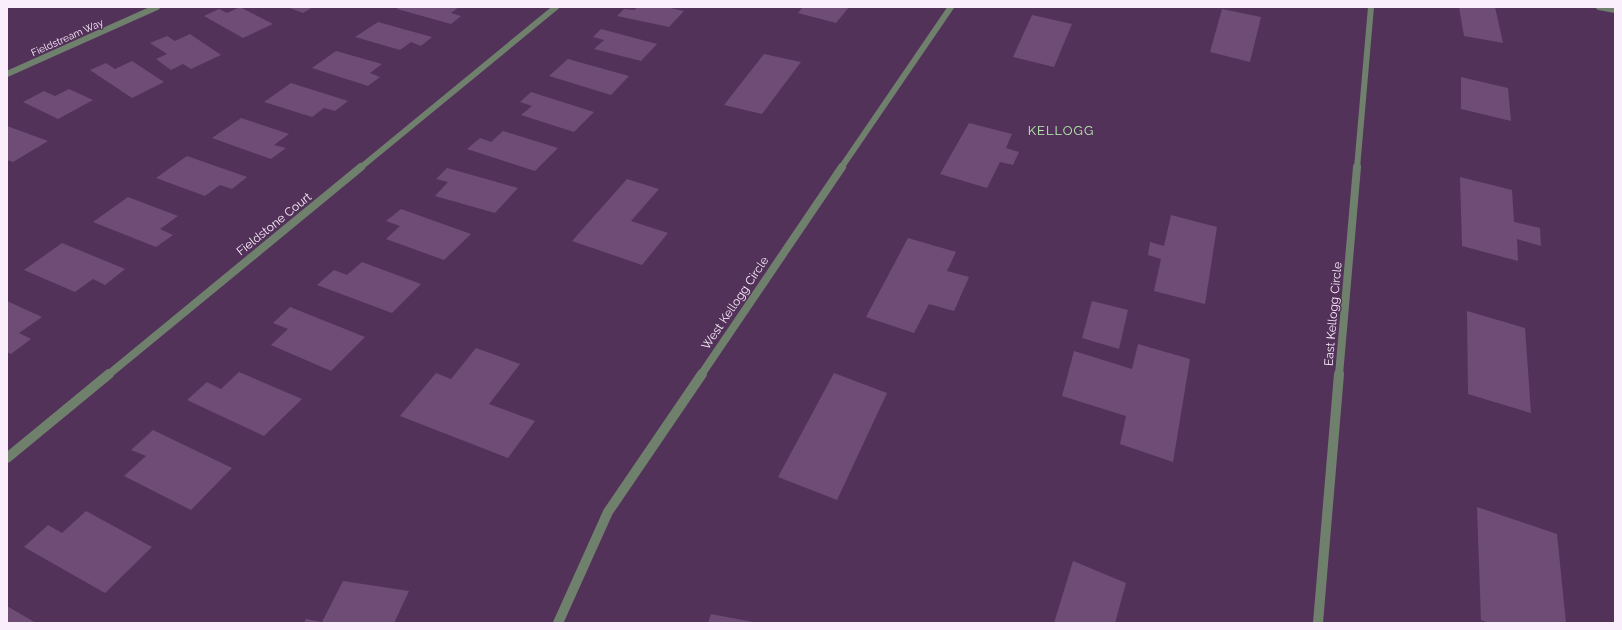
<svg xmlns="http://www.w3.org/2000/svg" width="1622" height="630" font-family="Raleway,sans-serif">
	<rect width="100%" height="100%" fill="#533259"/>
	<g fill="#6e4c75">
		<polygon points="240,7 273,24 243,38 204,16 219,9 227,13"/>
		<polygon points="287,7 313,7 303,13"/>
		<polygon points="399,7 459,7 451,13 461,16 451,24 397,9"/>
		<polygon points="638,7 666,7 684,11 669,27 617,16 624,9 634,10"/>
		<polygon points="803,7 849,7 836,23 798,13"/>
		<polygon points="1459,7 1495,7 1503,43 1464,36"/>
		<polygon points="1222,9 1261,17 1250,62 1210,52"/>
		<polygon points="1032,15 1072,24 1054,67 1013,57"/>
		<polygon points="378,22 432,37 421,46 411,42 400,50 355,37"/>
		<polygon points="601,29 657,44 641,61 594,49 604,40 593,37"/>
		<polygon points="190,34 221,55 191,69 183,64 171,70 156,59 167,54 150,43 167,36 175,41"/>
		<polygon points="336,51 382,64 370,73 380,77 368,86 312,68"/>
		<polygon points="764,54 801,62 762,114 724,105"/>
		<polygon points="568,59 629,76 611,95 549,76"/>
		<polygon points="132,61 164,82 132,98 90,70 106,63 115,69"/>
		<polygon points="1461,77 1508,88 1511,121 1461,109"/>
		<polygon points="291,83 348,101 335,111 324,108 312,117 264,102"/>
		<polygon points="69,89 93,100 58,119 23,102 44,91 55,96"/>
		<polygon points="531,92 594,112 574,132 521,115 532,106 520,102"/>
		<polygon points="241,118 289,134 274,145 286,148 271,159 212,138"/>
		<polygon points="969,123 1012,134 1006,148 1019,152 1013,165 1000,162 987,188 940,174"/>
		<polygon points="7,126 48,141 13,162 7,160"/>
		<polygon points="503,131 558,148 535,171 467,149 480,138 491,142"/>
		<polygon points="187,156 247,177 232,189 220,185 205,196 156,178"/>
		<polygon points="447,168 518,188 495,213 435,196 448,182 436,179"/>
		<polygon points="1460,177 1512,190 1514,222 1540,228 1541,246 1517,239 1518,261 1462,246"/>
		<polygon points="627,179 659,189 631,221 668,233 642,265 572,241"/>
		<polygon points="128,197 178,216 160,229 173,235 156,247 93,222"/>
		<polygon points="401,209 471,234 444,260 386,239 400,226 386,221"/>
		<polygon points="1171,215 1217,227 1205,304 1154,291 1161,259 1148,255 1150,242 1164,246"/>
		<polygon points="908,238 956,252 947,271 969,277 954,311 929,304 914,333 866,317"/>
		<polygon points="62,243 125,269 105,285 93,279 75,292 24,270"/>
		<polygon points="362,262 421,284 392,313 317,285 334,270 347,275"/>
		<polygon points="7,301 42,317 19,333 31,339 11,354 7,352"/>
		<polygon points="1092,301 1128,310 1119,349 1082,338"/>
		<polygon points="290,307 365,337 331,371 271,345 288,329 273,323"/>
		<polygon points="1467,311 1525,328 1531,413 1468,394"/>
		<polygon points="1138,344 1190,359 1173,462 1120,444 1126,416 1062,396 1074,351 1132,369"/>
		<polygon points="476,348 520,364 489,404 535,421 508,458 400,416 436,373 451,379"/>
		<polygon points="239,372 302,399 264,436 187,400 207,382 221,389"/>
		<polygon points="834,373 887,393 837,500 778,477"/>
		<polygon points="153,430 232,468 191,510 124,476 146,456 131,450"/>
		<polygon points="1477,507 1557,534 1566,623 1489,623 1481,620"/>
		<polygon points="86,511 152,547 105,593 24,547 48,525 62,533"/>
		<polygon points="1073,561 1126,583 1115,623 1054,623"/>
		<polygon points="343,581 409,591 394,623 304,623 306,619 322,622"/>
		<polygon points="7,606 36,623 7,623"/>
		<polygon points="711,614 753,622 752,623 708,623"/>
	</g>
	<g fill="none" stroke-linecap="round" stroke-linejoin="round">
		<g stroke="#6f806d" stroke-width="6">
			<polyline points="1599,7 1615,10"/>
			<polyline points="7,74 157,7"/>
			<polyline points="360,168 556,7"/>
			<polyline points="841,168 951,7"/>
			<polyline points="1357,168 1371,7"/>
		</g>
		<g stroke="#6f806d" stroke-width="8">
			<polyline points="108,375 361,167"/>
			<polyline points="701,375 842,167"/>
			<polyline points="1339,375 1357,167"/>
		</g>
		<g stroke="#6f806d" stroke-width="10">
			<polyline points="7,458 109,374"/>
			<polyline points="558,623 608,512 702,374"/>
			<polyline points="1318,623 1339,374"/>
		</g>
	</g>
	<g text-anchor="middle" stroke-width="3" stroke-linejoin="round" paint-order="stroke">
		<g font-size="10" fill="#faeefc" stroke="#533259">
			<text transform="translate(67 37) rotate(-24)" y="4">Fieldstream Way</text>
		</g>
		<g font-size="12" fill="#faeefc" stroke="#533259">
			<text transform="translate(274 224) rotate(-39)" y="4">Fieldstone Court</text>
			<text transform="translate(735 303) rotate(-56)" y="4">West Kellogg Circle</text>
			<text transform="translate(1333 314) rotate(-85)" y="4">East Kellogg Circle</text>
		</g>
		<g font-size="13" letter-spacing="1" fill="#b9eeb0" stroke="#533259">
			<text x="1061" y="135">KELLOGG</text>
		</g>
	</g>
	<rect width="1622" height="630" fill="none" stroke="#faeefc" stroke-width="16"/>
</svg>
